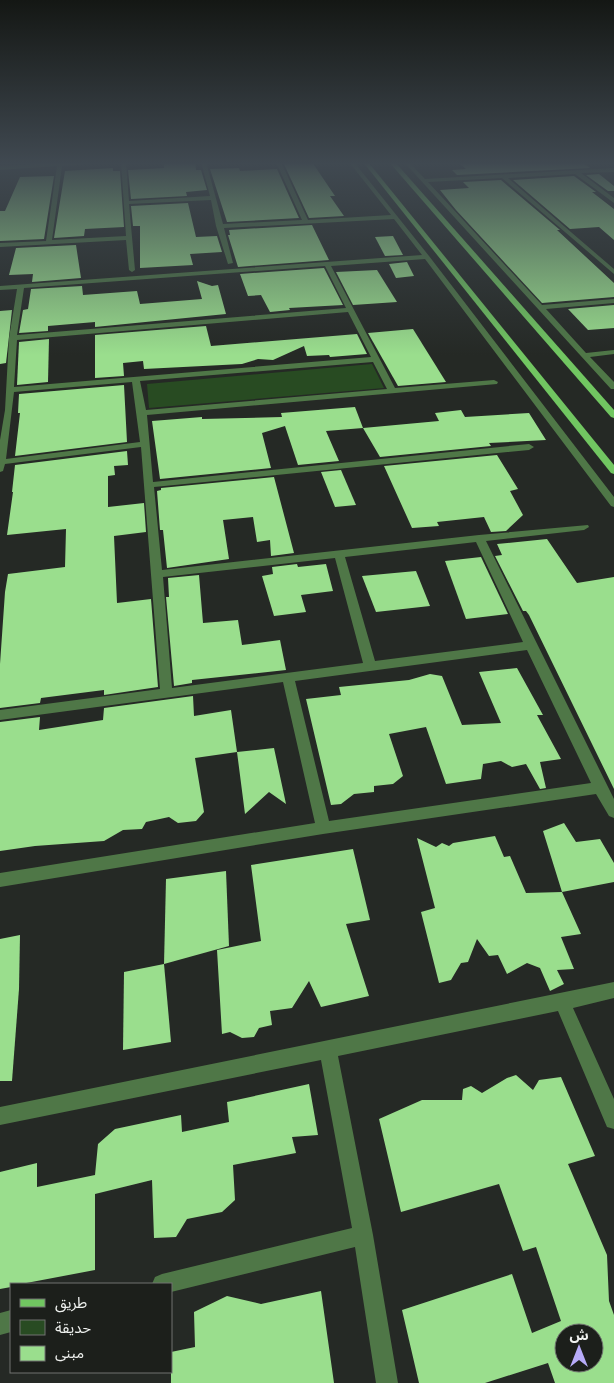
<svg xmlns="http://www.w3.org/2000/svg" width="614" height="1383" font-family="Merriweather,'Noto Sans Arabic',serif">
	<rect width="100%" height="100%" fill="#252925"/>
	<polygon fill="#284b22" points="372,364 384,388 149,408 147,384"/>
	<g fill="#9ade8d" fill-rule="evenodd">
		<polygon points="177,162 195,162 196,170 201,170 207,190 186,192 187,196 131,199 128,170 164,168 164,164 177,164"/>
		<polygon points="283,162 312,162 335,196 330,196 344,216 309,218"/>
		<polygon points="458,162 582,162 590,168 457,175 452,170 466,169"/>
		<polygon points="113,168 113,171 120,171 124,227 85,229 84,236 54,238 65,171"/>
		<polygon points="239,168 240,171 277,169 299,218 227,222 210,169"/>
		<polygon points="599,174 614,186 614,191 608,191 586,175"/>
		<polygon points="54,176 44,239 0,241 0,211 5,211 20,177"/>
		<polygon points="574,176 596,192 592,192 614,209 614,240 599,227 570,229 513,180"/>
		<polygon points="501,180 560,230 557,230 614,283 614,297 542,303 456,210 440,190 469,188 463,182"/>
		<polygon points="188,203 196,237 217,236 222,252 190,254 193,265 140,268 140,226 133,226 131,206"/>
		<polygon points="312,225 329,260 238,267 228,235 230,235 229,230"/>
		<polygon points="393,236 403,255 385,256 375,237"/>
		<polygon points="76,245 81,278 32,282 33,274 9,275 16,248"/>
		<polygon points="407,262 414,276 396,278 389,264"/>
		<polygon points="324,268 343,305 289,308 290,310 270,312 261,295 248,296 240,274"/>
		<polygon points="377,270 397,302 353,305 336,272"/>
		<polygon points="197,281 212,286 218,285 226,314 95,327 95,322 48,326 48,331 19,333 23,310 28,309 31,289 82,286 83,295 137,291 140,304 202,299"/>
		<polygon points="614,305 614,328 588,330 568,309"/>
		<polygon points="12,310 6,363 0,364 0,311"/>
		<polygon points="206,326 211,346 357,334 367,354 330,357 329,355 307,356 304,346 273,360 258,359 242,364 144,369 143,361 123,363 124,376 95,378 95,335"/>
		<polygon points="413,329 446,382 398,386 368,333"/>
		<polygon points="49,339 48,382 17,385 19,342"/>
		<polygon points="124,385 127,442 15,456 20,413 18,413 19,394"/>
		<polygon points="355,407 363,428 326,431 339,461 298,465 285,426 262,433 271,468 160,479 152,421 202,417 202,419 282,417 281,413"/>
		<polygon points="461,410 465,417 529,413 546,440 489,443 491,446 380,457 363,428 439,421 435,413"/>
		<polygon points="127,451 128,465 114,466 115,475 108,476 108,507 144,503 146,532 114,536 117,603 151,599 158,687 104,695 104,690 41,698 40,703 0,708 0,664 5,592 8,574 65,567 66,529 7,535 13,492 12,492 15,465"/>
		<polygon points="497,455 518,489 510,491 523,515 506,531 491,532 484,517 437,522 439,526 412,528 384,466"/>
		<polygon points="341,470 356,505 335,507 321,472"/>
		<polygon points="274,477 294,553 271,556 270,540 257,542 253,517 223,520 229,559 167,568 163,530 160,530 157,491 161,490 161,488"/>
		<polygon points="547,539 577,583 614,577 614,789 529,615 526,611 523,611 495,556 502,555 497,544"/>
		<polygon points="481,557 508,614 466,619 445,561"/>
		<polygon points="297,564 298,567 326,564 333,591 301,595 306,612 274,616 262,576 273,574 272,567"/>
		<polygon points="416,571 430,606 376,612 362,576"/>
		<polygon points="199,575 203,623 238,620 242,645 280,640 286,670 192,680 192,683 174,686 166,597 169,597 168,578"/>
		<polygon points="517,668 543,715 537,715 561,759 540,762 546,788 540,789 526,764 512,767 501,761 483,764 481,779 446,784 426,727 389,734 403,776 393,784 374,786 374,792 354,794 341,804 331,805 306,699 341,695 339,687 409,680 430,674 442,676 462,725 501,723 479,672"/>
		<polygon points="193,696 194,716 231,710 237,752 195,758 204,812 196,821 178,823 169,817 146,822 142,829 123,830 104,841 35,846 0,851 0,722 40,717 39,730 103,720 104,708"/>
		<polygon points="274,748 286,804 269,792 245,814 237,752"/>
		<polygon points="564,823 576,842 600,839 614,863 614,882 562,892 543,831"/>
		<polygon points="495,836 504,857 510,856 526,893 562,892 581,934 561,937 574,969 557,970 564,984 550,991 540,968 527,963 507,974 498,955 489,956 477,939 468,962 461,963 451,980 439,983 421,912 435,908 417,838 436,847 442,843 449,846 453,843"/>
		<polygon points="353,849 370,920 346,924 369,996 321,1007 309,981 292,1008 270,1011 272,1025 259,1028 254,1037 242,1038 230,1032 222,1034 217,950 261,941 251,865"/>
		<polygon points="226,871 229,946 164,964 166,879"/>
		<polygon points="20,935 19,989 12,1081 0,1081 0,939"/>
		<polygon points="164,964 171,1042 123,1050 124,972"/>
		<path d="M516 1075 533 1090 539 1080 561 1077 595 1156 568 1164 607 1255 609 1301 614 1315V1383H555L548 1363 485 1383H419L402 1310 512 1274 532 1333 561 1321 536 1247 523 1251 499 1184 401 1212 379 1119 422 1100H462L463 1089 471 1086 482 1093 507 1078ZM564 1333H594V1363H564Z"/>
		<polygon points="309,1084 318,1135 292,1137 296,1153 233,1165 235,1200 222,1212 187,1219 176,1237 154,1238 152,1180 95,1194 95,1270 21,1284 11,1284 11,1287 0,1289 0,1172 37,1163 37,1187 95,1175 98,1144 115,1129 181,1115 182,1132 229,1122 227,1102"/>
		<polygon points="321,1291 334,1383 171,1383 171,1352 195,1347 194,1312 227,1296 261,1304"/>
	</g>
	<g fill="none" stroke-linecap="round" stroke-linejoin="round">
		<g fill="#4f7747" fill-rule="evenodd">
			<path d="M58 162H115L62 166 52 240 126 236 121 162H126L129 201 210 196 201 162H206L223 224 302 220 276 162H281L308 220 391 215 349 162H354L429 256 614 497V507L611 506 425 259 331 266 395 388 494 380 498 382 497 384 147 415 153 482 529 444 534 447 529 450 154 487 162 570 479 535 588 525 589 527 584 530 486 541 614 799V818L609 816 596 794 323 834 0 887V873L315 823 283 682 0 720V710L160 689 141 447 5 464 3 471 0 472V440L5 410 9 338 17 289 0 290V286L422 255 394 219 224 228 233 263 228 264 216 226 211 200 129 204 135 270 132 272 129 270 126 240 0 247V243L46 241 57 166 0 170V166L57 163ZM325 266 346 308 17 335 24 288ZM348 312 371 357 14 387 17 340ZM373 362 387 389 146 410 140 381ZM132 382 140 442 6 459 14 392ZM476 542 523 642 375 661 345 557ZM335 558 363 663 172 688 163 577ZM527 650 591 783 329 821 295 681Z"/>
			<polygon points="404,162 409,162 425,179 614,168 614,172 581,173 614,198 614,203 575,174 508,178 614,269 614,274 502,178 428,182 542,305 614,299 614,303 546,309 586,353 614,350 614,354 590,357 614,382 614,389 611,389"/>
			<polygon points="614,982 614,998 573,1008 614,1099 614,1129 607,1127 558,1011 338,1056 373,1235 398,1383 376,1383 355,1247 171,1292 171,1284 152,1284 155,1277 162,1274 352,1228 321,1060 0,1125 0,1107"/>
			<polygon points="11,1310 11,1332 0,1335 0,1313"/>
		</g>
		<g fill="#71c661" fill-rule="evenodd">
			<polygon points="363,162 368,162 614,465 614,474 611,473"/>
			<polygon points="389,162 395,162 614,410 614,418 611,417"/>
		</g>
	</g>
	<linearGradient id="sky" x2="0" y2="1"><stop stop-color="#141714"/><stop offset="0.46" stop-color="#404951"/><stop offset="1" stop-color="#404951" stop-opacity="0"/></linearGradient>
	<rect width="614" height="355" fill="url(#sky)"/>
	<rect x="10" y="1283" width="162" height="90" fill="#1c1f1b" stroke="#717370"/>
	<rect x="20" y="1299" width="25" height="8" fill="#71c661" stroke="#717370"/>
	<text x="55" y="1308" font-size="15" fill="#f0f2f0">طريق</text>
	<rect x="20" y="1320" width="25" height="15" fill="#284b22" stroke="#717370"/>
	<text x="55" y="1333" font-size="15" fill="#f0f2f0">حديقة</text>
	<rect x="20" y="1346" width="25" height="15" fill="#9ade8d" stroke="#717370"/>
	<text x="55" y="1358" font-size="15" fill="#f0f2f0">مبنى</text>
	<g transform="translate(579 1348)"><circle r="24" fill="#1c1f1b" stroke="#717370"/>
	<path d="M0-4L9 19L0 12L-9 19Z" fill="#b7abf8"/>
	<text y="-8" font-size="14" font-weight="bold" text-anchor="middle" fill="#f0f2f0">ش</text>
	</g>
</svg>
